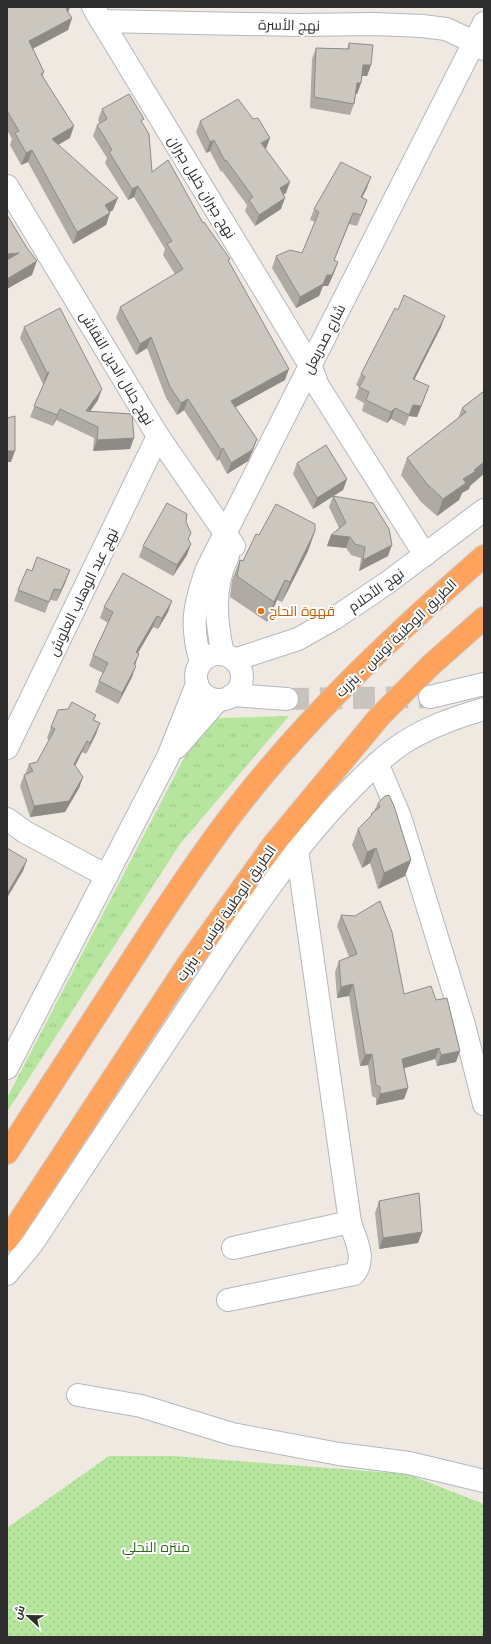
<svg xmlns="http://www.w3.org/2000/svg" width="491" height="1644" font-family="'Varela Round',Cairo,sans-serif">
	<defs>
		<pattern id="grass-tufts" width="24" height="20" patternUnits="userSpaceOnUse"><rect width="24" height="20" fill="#b6e59e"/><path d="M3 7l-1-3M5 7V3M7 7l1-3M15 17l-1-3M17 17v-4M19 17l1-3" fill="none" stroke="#9dc588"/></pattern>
		<pattern id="park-dots" width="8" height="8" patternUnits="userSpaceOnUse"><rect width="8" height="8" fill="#b6e59e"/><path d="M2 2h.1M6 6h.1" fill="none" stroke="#9dc588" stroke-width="1.8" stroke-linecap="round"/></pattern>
	</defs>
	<rect width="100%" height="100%" fill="#efe9e1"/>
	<polygon fill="url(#grass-tufts)" points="289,716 180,844 7,1112 7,1098 195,737 219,718"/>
	<polygon fill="url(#park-dots)" points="109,1456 173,1456 407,1474 484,1504 484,1637 7,1637 7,1528"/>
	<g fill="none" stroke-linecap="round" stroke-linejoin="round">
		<polyline stroke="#c8c4bd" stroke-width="22" stroke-dasharray="22 11" stroke-linecap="butt" points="287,699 430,697"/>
		<defs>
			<g id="street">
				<polyline points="93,7 311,367 318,386 425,555"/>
				<polyline points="101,21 298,25 374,24 422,26 446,29 474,42 484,49"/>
				<polyline points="7,186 158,436 234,546"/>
				<polyline points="7,748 158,436"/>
				<polyline points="377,763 400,817 464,1025 484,1104"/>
				<polyline points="7,819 25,832 107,876"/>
				<polyline points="233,1248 350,1222"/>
				<path d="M7 1274 32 1244C88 1159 144 1075 200 990 246 920 292 849 351 789 365 775 379 760 396 748 422 729 453 718 484 709"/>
				<path d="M228 1300 354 1274C367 1259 355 1239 350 1222L297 849"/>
				<polyline points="78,1395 141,1406 232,1434 339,1454 409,1463 484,1481"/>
			</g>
			<g id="secondary">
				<path d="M223 654C216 622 212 587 228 556"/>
				<circle cx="219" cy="677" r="23"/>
				<polyline points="234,660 298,639 335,618 387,583 484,510"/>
				<path d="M201 662C190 626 194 605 207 569L484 23"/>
				<polyline points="232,695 287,699"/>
				<polyline points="430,697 484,684"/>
				<polyline points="177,747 218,700"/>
				<polyline points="7,1068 168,757 197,684"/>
			</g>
			<g id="highway">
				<path d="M7 1153C57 1076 106 999 156 923 184 881 212 839 243 800 314 710 398 631 484 556"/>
				<polyline points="7,1240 186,967 273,845 380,716 431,665 484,618"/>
			</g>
		</defs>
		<use href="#street" stroke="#b4b7c1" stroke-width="24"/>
		<use href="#secondary" stroke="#b4b7c1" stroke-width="24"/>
		<use href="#highway" stroke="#c9c9c9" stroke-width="24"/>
		<use href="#street" stroke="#fff" stroke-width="22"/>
		<use href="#secondary" stroke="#fff" stroke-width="22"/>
		<use href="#highway" stroke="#ffa35c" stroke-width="22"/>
	</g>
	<g fill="#afaba4">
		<polygon points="7,7 68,13 72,18 68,30 33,48 44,72 43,76 70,138 58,145 113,210 110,212 106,225 73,244 28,162 21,165 10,145 12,139 7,130"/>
		<polygon points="349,43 371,65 367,76 362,76 361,83 357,94 356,94 354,104 350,115 310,108 312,59 316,48 347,49"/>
		<polygon points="102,109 142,123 152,172 203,223 229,261 285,380 235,407 257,439 253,450 248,461 227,474 219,459 217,461 184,410 177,415 166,398 147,348 136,355 116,318 120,307 175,274 163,255 165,249 134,197 128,200 105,163 107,158 93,136 97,125 100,124 98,120"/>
		<polygon points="200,121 265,149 286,193 283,195 281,209 255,226 245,211 247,205 222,171 221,172 210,151 206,153 196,132"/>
		<polygon points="367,188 362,197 367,200 363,211 357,226 349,224 334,260 334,273 328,286 323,286 319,296 296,308 272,268 276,256 302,253 315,222 310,220 314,209"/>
		<polygon points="398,310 441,327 414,380 425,397 417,417 409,416 405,426 391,419 387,423 362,411 364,403 355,398 359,387 356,385 361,374"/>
		<polygon points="24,327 98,400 90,411 130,449 93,451 94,438 56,420 53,426 30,417 44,383 43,384 20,338"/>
		<polygon points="484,391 470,486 469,489 462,493 459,500 437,516 421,502 401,475 407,458 458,418 462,408"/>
		<polygon points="297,463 347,479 343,490 313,509 293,474"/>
		<polygon points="333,496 388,556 359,571 361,558 351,555 346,548 327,546 331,535 339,528 329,507"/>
		<polygon points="315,531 308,551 282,602 277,600 267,622 230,597 232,580 240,560 243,561 259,535"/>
		<polygon points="188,540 187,555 173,576 139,557 143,546"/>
		<polygon points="32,571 66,581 57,601 50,600 45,613 14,601 18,590"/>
		<polygon points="104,607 168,612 158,629 153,627 138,653 132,677 118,704 95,692 99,681 103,673 89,666 93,655 108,623 100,618"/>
		<polygon points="96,715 94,720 100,723 96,734 86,754 82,752 75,766 83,777 79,788 65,812 30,817 20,786 24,775 25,775 29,764 37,762 49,740 47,738 51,727"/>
		<polygon points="378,803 411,860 405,876 378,889 370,863 362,868 352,845 358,829 370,818 371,814 374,811"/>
		<polygon points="341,915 404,994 456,1062 437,1066 435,1059 404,1068 408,1088 404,1099 376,1105 376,1098 372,1096 368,1065 360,1066 349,996 337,998 335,972 339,961 349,957 337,926"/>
		<polygon points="379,1201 422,1232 418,1243 379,1249 375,1213"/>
	</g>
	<g fill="#8e8b86">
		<polygon points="70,7 66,19 66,9"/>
		<polygon points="72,18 68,30 25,53 29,41"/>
		<polygon points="363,65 371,65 367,76 359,76"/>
		<polygon points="357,83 361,83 357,94 353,94"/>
		<polygon points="74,126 70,138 47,151 52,139"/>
		<polygon points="270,138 266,149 261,143"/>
		<polygon points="214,140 210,151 206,153 210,142"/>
		<polygon points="32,150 28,162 21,165 26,153"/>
		<polygon points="371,177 367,188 357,208 361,197"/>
		<polygon points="290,182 286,193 276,199 280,188"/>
		<polygon points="138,186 134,197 128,200 132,189"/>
		<polygon points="118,198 113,210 101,217 105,205"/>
		<polygon points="285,198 281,209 255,226 259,215"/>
		<polygon points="110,213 106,225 73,244 77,232"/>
		<polygon points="353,213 349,224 330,271 334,260"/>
		<polygon points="19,253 7,267 7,254"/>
		<polygon points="37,261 32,275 7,289 7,279"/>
		<polygon points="338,262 334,273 328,286 323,286 319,296 296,308 300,297 327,275"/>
		<polygon points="445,316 441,327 409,390 413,379"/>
		<polygon points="151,337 147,348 136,355 140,344"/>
		<polygon points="289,369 285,380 227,412 231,401"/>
		<polygon points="49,372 45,383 43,384 47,373"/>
		<polygon points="429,386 417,417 409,416 405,426 413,405"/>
		<polygon points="102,389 98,400 84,420 86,411"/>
		<polygon points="188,399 184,410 177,415 181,403"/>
		<polygon points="395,408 391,419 387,423 391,412"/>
		<polygon points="60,409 56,420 53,426 57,415"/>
		<polygon points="134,438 130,449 93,451 97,440"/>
		<polygon points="257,439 253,450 248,461 227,474 231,463"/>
		<polygon points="223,448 219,459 217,461 221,450"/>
		<polygon points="7,451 15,451 11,462 7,462"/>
		<polygon points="484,462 484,474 470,486 469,489 462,493 459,500 437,516 443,499 463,479"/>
		<polygon points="347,479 343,490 313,509 317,498"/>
		<polygon points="315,531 308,551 282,602 290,582"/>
		<polygon points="331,535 350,537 346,548 327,546"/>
		<polygon points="191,544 187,555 173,576 177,565"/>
		<polygon points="392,545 388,556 359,571 363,560"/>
		<polygon points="70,570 66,581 57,601 61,590"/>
		<polygon points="285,580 277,600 267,622 274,602"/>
		<polygon points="172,601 168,612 158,629 162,618"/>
		<polygon points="157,616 153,627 132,663 136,652"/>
		<polygon points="139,654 135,665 130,675 134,664"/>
		<polygon points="136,666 132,677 118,704 122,693"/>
		<polygon points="100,723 96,734 86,754 90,743"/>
		<polygon points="87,741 82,752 70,776 74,764"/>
		<polygon points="83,777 79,788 65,812 30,817 34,806"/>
		<polygon points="376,848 370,863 362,868 367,852"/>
		<polygon points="27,860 23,871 7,898 7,894"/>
		<polygon points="411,860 405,876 378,889 384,873"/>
		<polygon points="353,984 349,996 337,998 341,987"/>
		<polygon points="439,1048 435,1059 398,1070 402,1059"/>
		<polygon points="460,1051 456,1062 437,1066 441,1055"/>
		<polygon points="372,1054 368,1065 360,1066 365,1055"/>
		<polygon points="408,1088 404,1099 376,1105 380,1094"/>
		<polygon points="422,1232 418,1243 379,1249 383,1238"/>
	</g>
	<g fill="#cbc7bf" stroke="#8e8b86">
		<polygon points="7,7 70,7 66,9 72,18 29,41 44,72 41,74 74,126 52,139 118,198 105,205 110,213 77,232 32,150 26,153 15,133 19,131 7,111"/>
		<polygon points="349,43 373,45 371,65 363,65 361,83 357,83 354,104 314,97 316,48 349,49"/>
		<polygon points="129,94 144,119 141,121 149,134 152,172 168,160 203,223 204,222 230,259 228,260 289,369 231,401 257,439 252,450 231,463 223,448 221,450 188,399 181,403 170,387 151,337 140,344 120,307 183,269 167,244 172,241 138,186 132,189 109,152 112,150 97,125 107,119 102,109"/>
		<polygon points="238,99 253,119 258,118 270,138 261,143 290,182 280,188 285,198 259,215 249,200 253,197 226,160 225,161 214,140 210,142 200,121"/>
		<polygon points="341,162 371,177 361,197 367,200 361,215 353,213 334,260 338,262 332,275 327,275 323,284 300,297 276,256 290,250 302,253 319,212 314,209"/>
		<polygon points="7,215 27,248 37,261 7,279 7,260 19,253 7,254"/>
		<polygon points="404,295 445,316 413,379 429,386 421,406 413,405 409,415 395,408 391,412 366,400 369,392 359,387 365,377 361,374 395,308 398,310"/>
		<polygon points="60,308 102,389 86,411 132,414 134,438 97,440 98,427 60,409 57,415 34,406 49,372 47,373 24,327"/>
		<polygon points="484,391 484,462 474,470 476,471 463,479 466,483 443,499 427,484 407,458 466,412 462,408"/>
		<polygon points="15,416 15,451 7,451 7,418"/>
		<polygon points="326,445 347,479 317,498 297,463"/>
		<polygon points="333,496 373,503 389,529 392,545 363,560 365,547 355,544 350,537 331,535 346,523"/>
		<polygon points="167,503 187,514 186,522 191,533 188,539 191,544 177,565 143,546"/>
		<polygon points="276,504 315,524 315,531 290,582 285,580 274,602 237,576 240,560 243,561 256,534 259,535"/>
		<polygon points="37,557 70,570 61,590 54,589 49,602 18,590 27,569 32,571"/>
		<polygon points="123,573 172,601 162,618 157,616 136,652 139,654 134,664 136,666 122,693 99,681 108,663 93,655 113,612 104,607"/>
		<polygon points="72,702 96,715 93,720 100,723 90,743 87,741 74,764 83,777 69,801 34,806 24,775 33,771 29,764 37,762 55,729 51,727 58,710 68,709"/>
		<polygon points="389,795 394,806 411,860 384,873 376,848 367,852 358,829 372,815 371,814 380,807 378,803 385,796"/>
		<polygon points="7,848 27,860 7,894"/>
		<polygon points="380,901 392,932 404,994 431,986 436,1000 447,998 460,1051 441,1055 439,1048 402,1059 408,1088 380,1094 380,1087 376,1085 372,1054 365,1055 353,984 341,987 339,961 357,954 341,915 355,916"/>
		<polygon points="419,1193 422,1232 383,1238 379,1201"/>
	</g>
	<circle fill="#e8710a" stroke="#fff" stroke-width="1.5" cx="261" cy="611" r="4"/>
	<g text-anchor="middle" stroke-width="4" stroke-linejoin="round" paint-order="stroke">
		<g font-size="14" fill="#2e2e2e" stroke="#fff">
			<text transform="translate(289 25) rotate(1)" y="5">نهج الأسرة</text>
			<text transform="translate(202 187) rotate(59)" y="5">نهج جبران خليل جبران</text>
			<text transform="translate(324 339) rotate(-63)" y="5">شارع صدربعل</text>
			<text transform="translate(117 368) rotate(59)" y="5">نهج جلال الدين النقاش</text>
			<text transform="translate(376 590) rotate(-35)" y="5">نهج الأحلام</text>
			<text transform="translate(83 592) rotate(-64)" y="5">نهج عبد الوهاب العلوش</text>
			<text transform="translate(396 638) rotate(-44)" y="5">الطريق الوطنية تونس - بنزرت</text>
			<text transform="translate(226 913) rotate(-55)" y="5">الطريق الوطنية تونس - بنزرت</text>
		</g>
		<g font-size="14" fill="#c56008" stroke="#fff" text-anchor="start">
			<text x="269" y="616">قهوة الحاج</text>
		</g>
		<g font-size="14" fill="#2c6e1b" stroke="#fff">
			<text x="156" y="1552">منتزه النحلي</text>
		</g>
	</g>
	<rect width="491" height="1644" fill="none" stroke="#2e2e2e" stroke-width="16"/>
	<g transform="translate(28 1616) rotate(292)" stroke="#ffffff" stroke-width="3" paint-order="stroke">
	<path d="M0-3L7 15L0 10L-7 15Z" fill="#2e2e2e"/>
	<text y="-6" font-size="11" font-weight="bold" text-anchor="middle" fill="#2e2e2e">ش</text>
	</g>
</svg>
